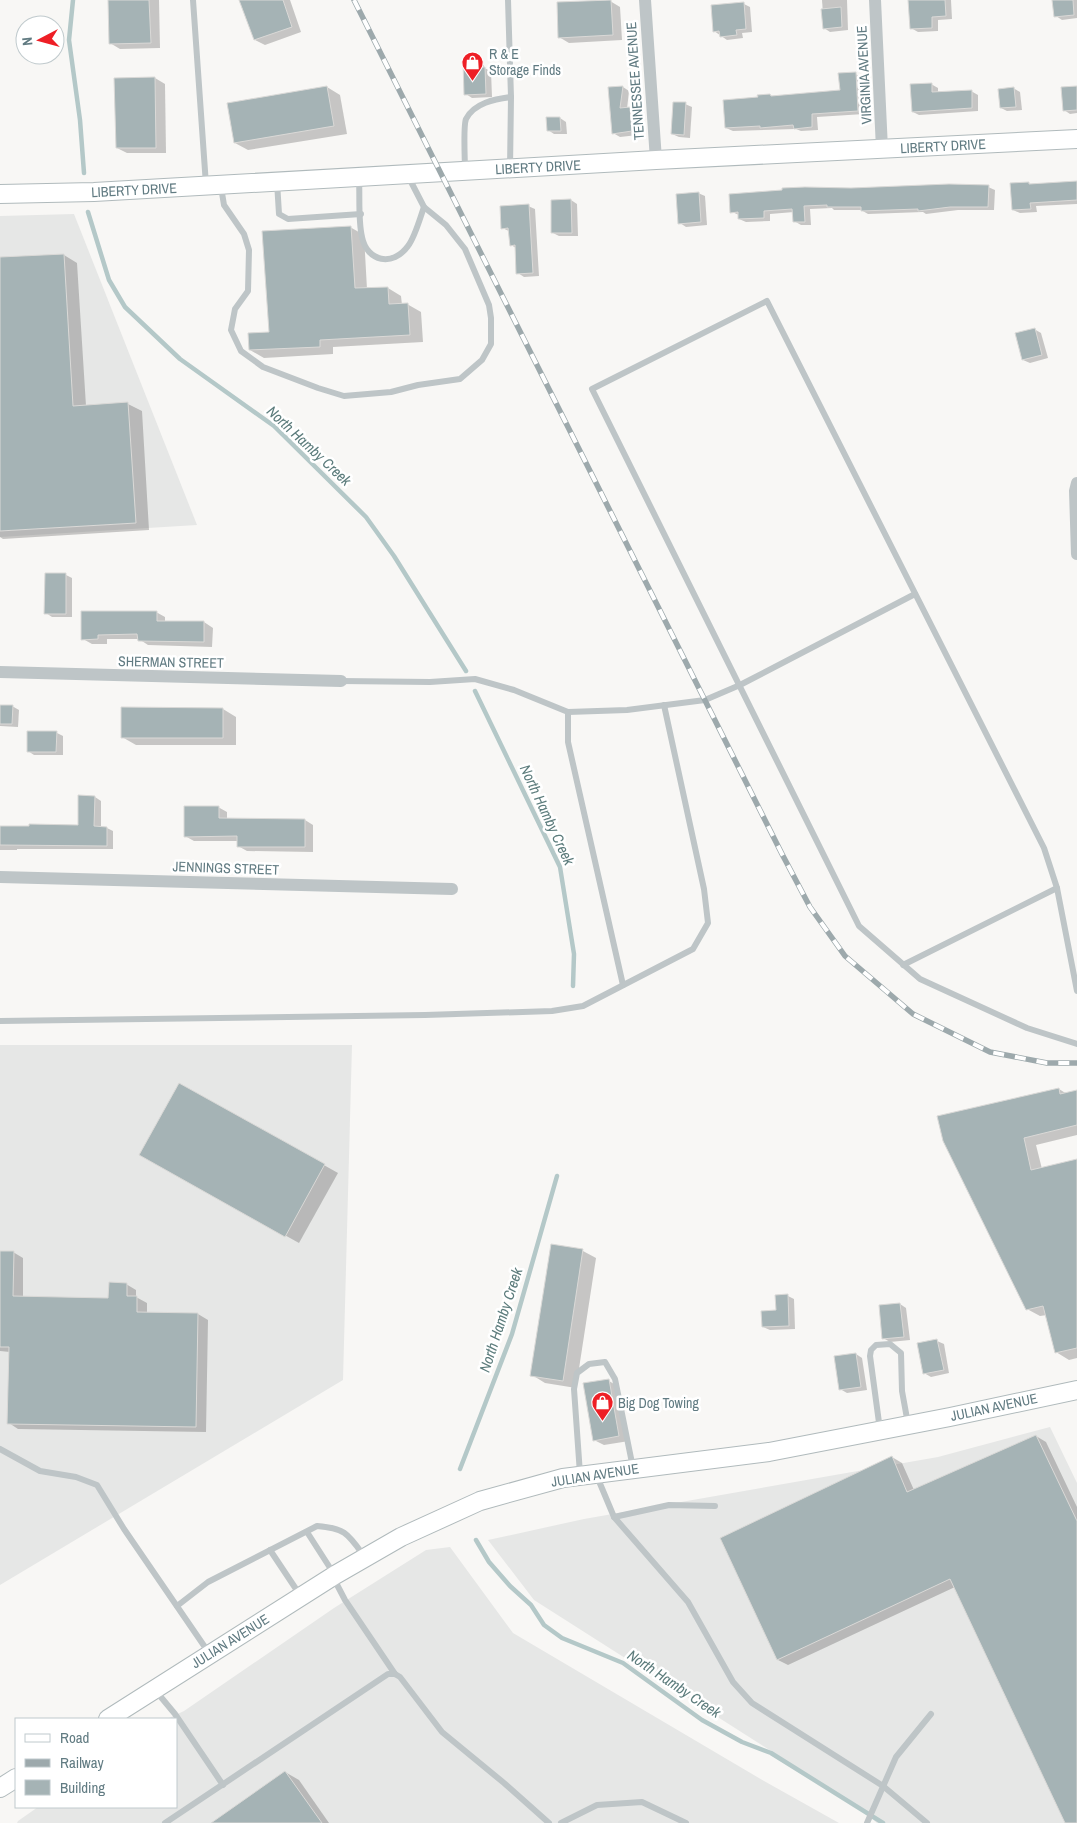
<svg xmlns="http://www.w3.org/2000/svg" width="1077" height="1823" font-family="'Archivo Narrow',sans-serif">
	<rect width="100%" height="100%" fill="#f8f7f5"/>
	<g fill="#e6e7e6">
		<polygon points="74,214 197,525 0,537 0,216"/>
		<polygon points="0,1045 352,1045 343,1380 0,1585"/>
		<polygon points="1050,1427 1077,1483 1077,1823 877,1823 856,1805 534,1600 488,1540 584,1519 938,1457"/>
		<polygon points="450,1547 513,1633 764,1781 839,1823 17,1823 18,1821 38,1807 176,1807 176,1719 167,1719 184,1711 334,1608 426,1550"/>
	</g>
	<g fill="#0003">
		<polygon points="109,0 159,0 160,48 120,49 110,43"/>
		<polygon points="240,0 290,0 301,32 265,45 255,40"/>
		<polygon points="822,0 847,0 848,30 830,32 824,28"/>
		<polygon points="910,0 951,0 952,19 938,20 938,31 918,32 911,28"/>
		<polygon points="1054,0 1077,0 1077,18 1062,20 1056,16"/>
		<polygon points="610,1 620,7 622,40 569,43 559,37"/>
		<polygon points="744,4 750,7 752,32 742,33 743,38 727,40 714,31"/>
		<polygon points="477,62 484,65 484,68 491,71 492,97 472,98 466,94"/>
		<polygon points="855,74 862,77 864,114 817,117 818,130 801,131 796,129 733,131 726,128 759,99 770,95 774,97 841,91"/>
		<polygon points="155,78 165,84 166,153 127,153 117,148"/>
		<polygon points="931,84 938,88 938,93 971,91 978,95 978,111 919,115 913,112"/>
		<polygon points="327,87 340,95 347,134 248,150 235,143"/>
		<polygon points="623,87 629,91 627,109 630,108 636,112 638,135 620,137 613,133 609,88"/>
		<polygon points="1077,87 1077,113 1070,114 1064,110"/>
		<polygon points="1013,88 1020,92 1022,110 1007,111 1001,108"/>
		<polygon points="685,104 692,107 690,138 679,137 672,134"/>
		<polygon points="560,118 566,122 567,134 554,134 548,130"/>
		<polygon points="1077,182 1077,204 1036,206 1037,212 1020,213 1013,210 1028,183 1033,185"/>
		<polygon points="988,187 995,190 994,210 958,210 926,214 923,212 868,214 861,210 834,210 832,208 810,209 811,225 801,225 794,221 794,212 770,214 770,221 746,222 739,219 739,215 732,212 851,190"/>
		<polygon points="698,193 705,196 707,225 686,227 680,223"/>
		<polygon points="571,200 577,204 578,236 559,236 553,233"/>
		<polygon points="528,206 535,209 539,276 524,277 518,273 516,248 511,245 509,231 502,228"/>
		<polygon points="350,227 364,235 367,289 388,288 401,296 402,305 407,304 421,312 423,342 333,347 333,354 264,358 250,350 249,334 270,333"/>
		<polygon points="64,255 77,263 86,406 128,404 142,411 149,530 3,539 0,537 0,259"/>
		<polygon points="1034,329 1041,333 1048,358 1030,363 1023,360"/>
		<polygon points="66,575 72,578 72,617 52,617 46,613"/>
		<polygon points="156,612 165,617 165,622 204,622 213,628 212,647 148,645 139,639 107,639 107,644 92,644 83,639"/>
		<polygon points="0,706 12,706 19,710 18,727 0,726"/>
		<polygon points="223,709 236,717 236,745 136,745 122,737"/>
		<polygon points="57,733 63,736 63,755 34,755 28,751"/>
		<polygon points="95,797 101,801 101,828 107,828 113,831 113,849 17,849 17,850 0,850 0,828 79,826"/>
		<polygon points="218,807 227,812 227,819 305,820 313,825 313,852 247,851 238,846 238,841 194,841 185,836"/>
		<polygon points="180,1084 338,1173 299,1243 141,1155"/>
		<polygon points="1059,1089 1067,1094 1077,1092 1077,1135 1036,1145 1042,1169 1077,1160 1077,1358 1069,1360 1056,1352 1047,1315 1040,1316 1027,1309 944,1141"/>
		<polygon points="552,1246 583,1251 596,1258 576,1388 545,1383 532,1375"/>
		<polygon points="0,1252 13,1252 23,1258 23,1298 110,1299 126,1284 136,1290 136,1297 147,1303 147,1313 198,1314 208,1320 206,1432 18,1429 9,1423 10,1352 0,1351"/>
		<polygon points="777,1296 788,1296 794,1299 795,1329 770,1330 763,1327 777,1311"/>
		<polygon points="900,1304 906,1308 910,1340 890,1342 883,1338"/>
		<polygon points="937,1341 944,1344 949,1373 931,1377 924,1373"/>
		<polygon points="856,1354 862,1358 867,1390 847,1393 840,1389"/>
		<polygon points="609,1381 619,1387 629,1441 604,1445 594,1440"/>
		<polygon points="1036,1436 1046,1442 1077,1507 1077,1823 1066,1823 955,1587 788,1665 778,1660 892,1457 902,1463 914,1490"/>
		<polygon points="285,1772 299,1780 329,1823 221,1823"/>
	</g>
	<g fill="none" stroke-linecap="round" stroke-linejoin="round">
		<g stroke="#b4c8c8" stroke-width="4.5">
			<polyline points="73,0 69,40 80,120 84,173"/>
			<polyline points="88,212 109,280 125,307 180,359 274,426 366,517 394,556 466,671"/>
			<polyline points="475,691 560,867 574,954 573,986"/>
			<polyline points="460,1469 512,1334 557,1176"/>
			<polyline points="476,1540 489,1562 510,1586 531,1605 544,1625 562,1638 623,1663 702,1720 742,1742 771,1753 883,1823"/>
		</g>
	</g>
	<g fill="#a5b3b5" stroke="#dad9d7">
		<polygon points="108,0 149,0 151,43 109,44"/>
		<polygon points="239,0 283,0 292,27 254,40"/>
		<polygon points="611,0 613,35 558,38 557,2"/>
		<polygon points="908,0 945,0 946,16 932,17 932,28 910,29"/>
		<polygon points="1052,0 1073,0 1074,15 1054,17"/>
		<polygon points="744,2 746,29 736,30 737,35 720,37 719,31 713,32 711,5"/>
		<polygon points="841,7 842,27 823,29 821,9"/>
		<polygon points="478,60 478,67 485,67 486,94 464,95 463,61"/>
		<polygon points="856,72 858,111 812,114 812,127 794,129 793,125 760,128 760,126 725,128 723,100 758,97 757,95 770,94 771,96 840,90 838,73"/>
		<polygon points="155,77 156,148 116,148 114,78"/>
		<polygon points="932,83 932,92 972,90 972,108 912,112 910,84"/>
		<polygon points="327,86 334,126 234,143 227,103"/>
		<polygon points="623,86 620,108 630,107 632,131 612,134 608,87"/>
		<polygon points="1077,86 1077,110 1063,111 1061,87"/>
		<polygon points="1014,87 1016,107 1000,108 998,89"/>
		<polygon points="673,102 686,102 684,135 671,134"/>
		<polygon points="546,117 560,117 561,131 547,131"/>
		<polygon points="1077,181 1077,200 1030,203 1031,209 1012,210 1010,183 1029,182 1029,184"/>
		<polygon points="949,184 989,185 988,207 950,207 918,211 918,209 861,211 861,207 827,207 827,205 804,206 805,222 793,222 792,209 764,211 764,218 738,219 738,212 730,213 729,194 782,190 782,188 805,187 851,188"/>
		<polygon points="699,192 701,222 678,224 676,194"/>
		<polygon points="571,199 572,233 551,233 551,200"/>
		<polygon points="529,204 533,273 516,274 515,245 510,246 508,228 501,229 500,206"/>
		<polygon points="351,226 355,288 388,287 389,304 408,303 410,335 320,340 320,347 249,350 248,333 269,332 262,231"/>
		<polygon points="64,254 73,406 128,402 136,523 0,531 0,257"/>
		<polygon points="1035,328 1042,355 1022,360 1015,333"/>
		<polygon points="45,573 66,573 66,614 44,614"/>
		<polygon points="81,611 157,611 157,621 204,621 204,642 138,641 137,634 98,635 98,639 81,640"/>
		<polygon points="0,705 13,705 12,724 0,724"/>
		<polygon points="121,707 223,708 223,738 121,738"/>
		<polygon points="27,731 57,731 56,752 27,752"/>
		<polygon points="78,795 95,796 94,826 107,827 107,846 0,845 0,826 29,826 29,824 78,825"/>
		<polygon points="184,806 219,806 219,818 305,819 305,847 237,847 237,836 184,837"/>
		<polygon points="179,1083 325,1164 285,1237 139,1155"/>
		<polygon points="1059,1088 1060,1094 1077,1090 1077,1125 1024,1138 1031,1170 1077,1159 1077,1348 1055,1353 1043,1306 1026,1310 943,1141 937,1116"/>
		<polygon points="551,1244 583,1249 563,1381 530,1376"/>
		<polygon points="0,1251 14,1251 13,1296 108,1298 109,1282 127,1283 127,1296 137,1296 137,1312 198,1313 196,1427 7,1424 9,1347 0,1347"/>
		<polygon points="788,1294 789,1326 762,1327 761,1311 776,1310 775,1295"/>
		<polygon points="900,1303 904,1337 882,1339 879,1305"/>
		<polygon points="937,1339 944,1370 923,1374 917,1343"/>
		<polygon points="856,1353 861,1387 839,1390 834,1356"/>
		<polygon points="609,1379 619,1436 593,1441 583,1383"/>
		<polygon points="1036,1435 1077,1521 1077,1823 1065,1823 950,1579 777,1660 720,1538 892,1456 907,1492"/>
		<polygon points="285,1771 322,1823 211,1823"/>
	</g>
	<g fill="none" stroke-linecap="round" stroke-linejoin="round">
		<defs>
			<g id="secondary">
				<polyline points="0,194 94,192 656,160 1077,139"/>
				<polyline points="108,1719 335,1575 401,1537 480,1501 563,1478 769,1452 950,1417 1077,1390"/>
				<polyline points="0,1788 16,1778"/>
			</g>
		</defs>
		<use href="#secondary" stroke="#b0babc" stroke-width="20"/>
		<g stroke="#bec5c7" stroke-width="6">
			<polyline points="193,0 206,185"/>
			<polyline points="508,0 511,97 510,168"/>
			<path d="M465 171C465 161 463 126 466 119 474 103 495 99 511 97"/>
			<path d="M359 179C360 197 358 220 362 237 367 262 393 267 408 246 415 237 420 218 424 207"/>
			<polyline points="277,182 279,214 288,219 361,214"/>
			<polyline points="221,187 224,205 244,234 249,250 248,291 235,309 231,330 241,351 263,367 318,388 344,396 391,392 418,385 460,379 482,360 491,344 491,318 489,305 465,249 446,225 424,207 408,176"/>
			<polyline points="341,681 430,682 475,679 514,690 568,712 627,710 705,700 740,685 915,594"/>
			<polyline points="568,712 568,742 623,985"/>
			<polyline points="903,965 1057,888"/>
			<polyline points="1077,991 1057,888 1044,848 767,301 592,389 859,926 920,979 1027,1028 1077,1044"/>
			<polyline points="0,1021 425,1015 552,1011 583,1006 693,949 708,923 704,889 664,705"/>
			<polyline points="880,1430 870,1356 871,1350 876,1345 890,1344 901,1353 902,1391 908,1424"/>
			<polyline points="0,1449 40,1471 76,1477 97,1485 124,1529 209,1653"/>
			<polyline points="580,1474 574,1389 577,1373 589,1364 605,1362 615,1379 633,1468"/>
			<polyline points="596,1474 614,1517 688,1602 733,1682 752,1703 883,1786 927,1823"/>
			<polyline points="614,1517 669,1505 715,1506"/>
			<polyline points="307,1532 334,1574"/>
			<polyline points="270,1550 300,1595"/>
			<polyline points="333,1577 345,1600 395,1674"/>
			<path d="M177 1606 208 1582 317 1526C345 1528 348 1534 364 1556"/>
			<polyline points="155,1690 175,1714 223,1785"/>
			<polyline points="165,1823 388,1674 395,1674 400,1677 442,1732 504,1783 549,1823"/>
			<polyline points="561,1823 597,1805 642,1802 686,1823"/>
			<polyline points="867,1823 896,1757 931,1714"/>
		</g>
		<g stroke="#bec5c7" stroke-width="12">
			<polyline points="645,0 656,160"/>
			<polyline points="875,0 882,149"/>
			<polyline points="1077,483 1075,491 1077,554"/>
			<polyline points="0,672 341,681"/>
			<polyline points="0,877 452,889"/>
		</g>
		<use href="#secondary" stroke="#fff" stroke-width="18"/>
		<defs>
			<polyline id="rail" points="354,0 782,854 810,907 845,956 913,1014 990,1052 1047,1063 1077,1063"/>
		</defs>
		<use href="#rail" stroke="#9da9ac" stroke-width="5.5"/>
		<use href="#rail" stroke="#fff" stroke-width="4" stroke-dasharray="11" stroke-linecap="butt"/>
	</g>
	<defs>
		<symbol id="shop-pin" viewBox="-11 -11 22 30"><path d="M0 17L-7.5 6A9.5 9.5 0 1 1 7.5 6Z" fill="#ee1f26" stroke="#fff"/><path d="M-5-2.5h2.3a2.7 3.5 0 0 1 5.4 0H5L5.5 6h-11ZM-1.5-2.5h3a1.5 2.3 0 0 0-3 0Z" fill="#fff"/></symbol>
	</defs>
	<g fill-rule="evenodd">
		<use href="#shop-pin" x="460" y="50" width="25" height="34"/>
		<use href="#shop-pin" x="590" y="1390" width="25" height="34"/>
	</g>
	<g text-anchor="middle" stroke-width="5" stroke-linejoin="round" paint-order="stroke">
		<g font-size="14" fill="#617b82" stroke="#fff" text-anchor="start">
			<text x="489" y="59">R &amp; E<tspan x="489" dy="16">Storage Finds</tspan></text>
			<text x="618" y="1408">Big Dog Towing</text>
		</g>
		<g font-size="14" fill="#617b82" stroke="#fff">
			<text transform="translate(864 75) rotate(-93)" y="5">VIRGINIA AVENUE</text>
			<text transform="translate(635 81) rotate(-94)" y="5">TENNESSEE AVENUE</text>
			<text transform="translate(943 146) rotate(-3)" y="5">LIBERTY DRIVE</text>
			<text transform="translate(538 167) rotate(-3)" y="5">LIBERTY DRIVE</text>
			<text transform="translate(134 190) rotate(-3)" y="5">LIBERTY DRIVE</text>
			<text transform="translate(171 662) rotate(1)" y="5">SHERMAN STREET</text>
			<text transform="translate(226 868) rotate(2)" y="5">JENNINGS STREET</text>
			<text transform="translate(994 1407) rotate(-12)" y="5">JULIAN AVENUE</text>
			<text transform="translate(595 1475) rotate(-9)" y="5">JULIAN AVENUE</text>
			<text transform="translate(230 1641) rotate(-32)" y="5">JULIAN AVENUE</text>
		</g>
		<g font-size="15" font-style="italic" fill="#5c7c7c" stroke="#fff">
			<text transform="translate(309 446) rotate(43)" y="5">North Hamby Creek</text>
			<text transform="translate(547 815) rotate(65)" y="5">North Hamby Creek</text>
			<text transform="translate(501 1320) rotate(-72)" y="5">North Hamby Creek</text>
			<text transform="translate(674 1684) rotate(34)" y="5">North Hamby Creek</text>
		</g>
	</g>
	<rect x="15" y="1718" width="162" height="90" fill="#ffffff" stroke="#c0cacd"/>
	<rect x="25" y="1734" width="25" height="8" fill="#ffffff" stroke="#c0cacd"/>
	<text x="60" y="1743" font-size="15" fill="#617b82">Road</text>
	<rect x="25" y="1759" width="25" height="8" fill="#9da9ac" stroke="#c0cacd"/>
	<text x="60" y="1768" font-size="15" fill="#617b82">Railway</text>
	<rect x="25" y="1780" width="25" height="15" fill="#a5b3b5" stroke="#c0cacd"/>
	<text x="60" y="1793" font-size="15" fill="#617b82">Building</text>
	<g transform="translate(40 40) rotate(264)"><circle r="24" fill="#ffffff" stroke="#c0cacd"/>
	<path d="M0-4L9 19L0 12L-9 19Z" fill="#ee1f26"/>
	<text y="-8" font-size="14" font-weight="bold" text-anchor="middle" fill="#617b82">N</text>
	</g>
</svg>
